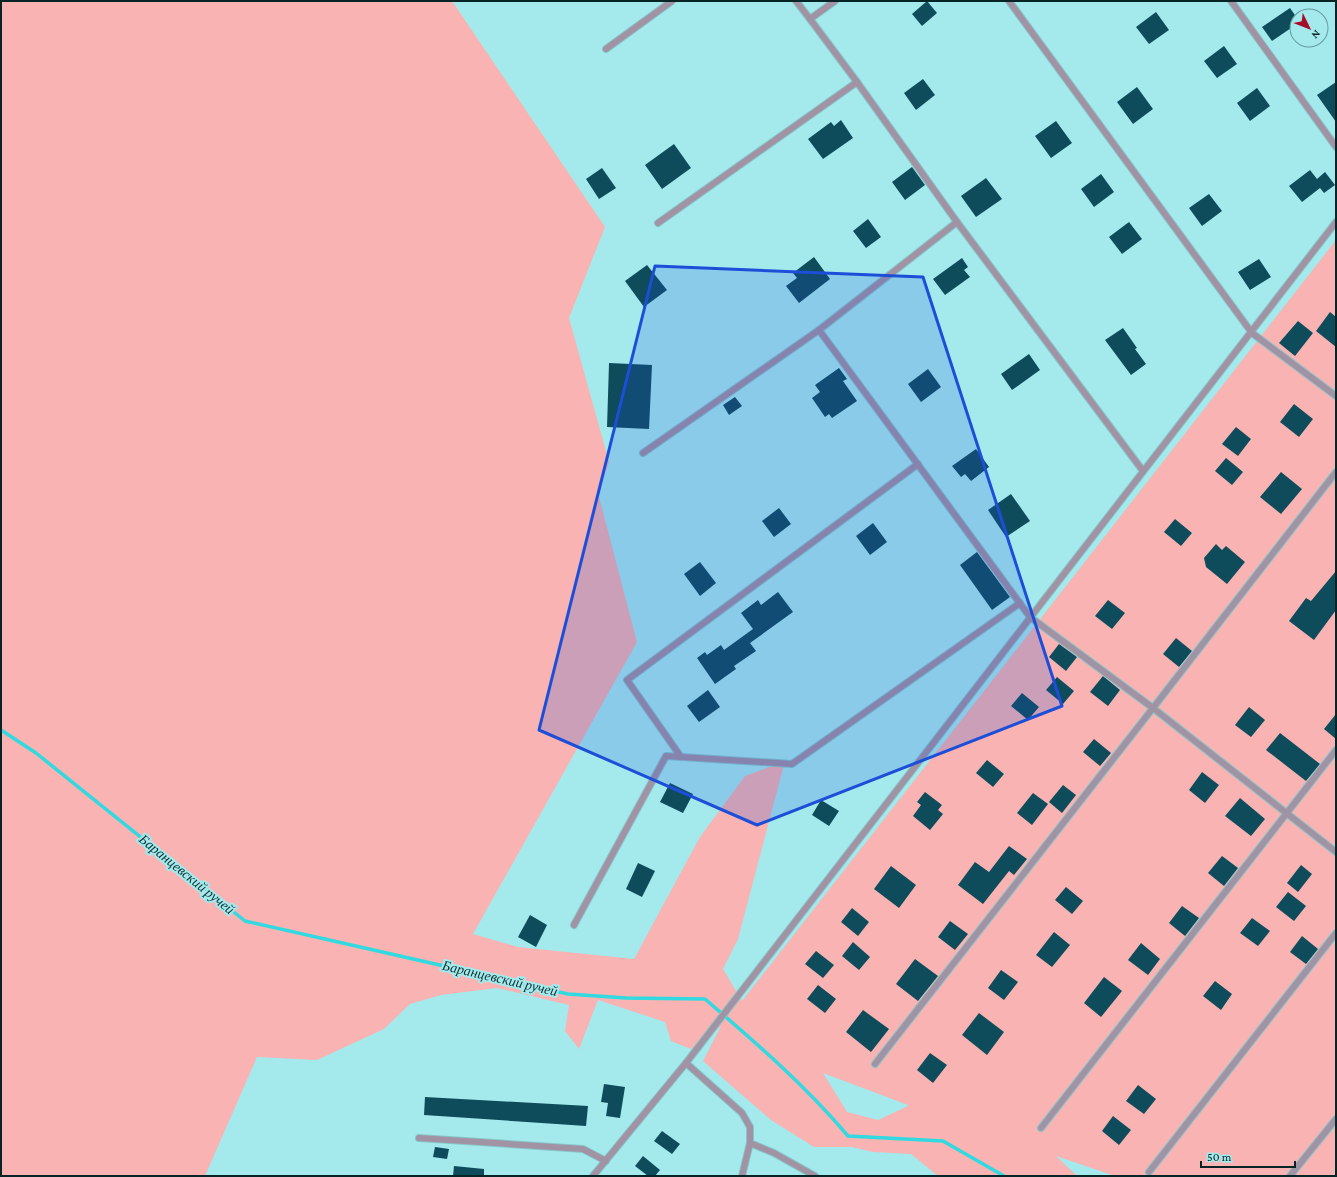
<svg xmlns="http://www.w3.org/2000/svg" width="1337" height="1177" font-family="'Crimson Pro',serif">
	<rect width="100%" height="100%" fill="#a4eaed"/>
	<path fill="#f8b3b2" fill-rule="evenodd" d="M1 1H452L605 227 569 318 609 462 598 493 637 642 473 934 518 947 634 959 700 837 745 776 785 761 738 939 723 969 742 1001 1336 240V1176H1115L1056 1156 1077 1176H938L911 1154 873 1152 852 1147H814L771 1120 703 1061 721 1026 691 1049 671 1041 665 1022 598 1000 579 1049 565 1031 569 1005 497 988 441 995 410 1004 384 1029 317 1060 257 1057 205 1176H1ZM823 1073 908 1105V1106L878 1120 847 1112Z"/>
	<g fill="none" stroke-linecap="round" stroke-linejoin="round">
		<path stroke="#31d9e1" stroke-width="3.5" d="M1 730 36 753 245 921 568 994 626 998 705 999C755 1042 805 1085 848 1136L943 1141 1004 1176"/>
	</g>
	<g fill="#0e4c5c">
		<polygon points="927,1 937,13 922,26 912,14"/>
		<polygon points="1290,8 1297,18 1297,24 1272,41 1262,27"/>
		<polygon points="1156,12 1169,30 1149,44 1136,27"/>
		<polygon points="1224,46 1237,64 1217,78 1204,61"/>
		<polygon points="923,79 935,95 916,110 904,93"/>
		<polygon points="1336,82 1336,122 1317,95"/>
		<polygon points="1137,87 1153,109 1133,124 1117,102"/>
		<polygon points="1257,88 1270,106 1250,121 1237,103"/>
		<polygon points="841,120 853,138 823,159 808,139 831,122 834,126"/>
		<polygon points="1056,121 1072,143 1051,158 1035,136"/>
		<polygon points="674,144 691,168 662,189 645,165"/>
		<polygon points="912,167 925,185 905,200 892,182"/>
		<polygon points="602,168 616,188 599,199 586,179"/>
		<polygon points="1310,170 1317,179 1325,172 1335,185 1324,193 1320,188 1302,202 1289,186"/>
		<polygon points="1101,174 1114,192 1094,207 1081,189"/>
		<polygon points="986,178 1002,199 976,217 961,196"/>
		<polygon points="1209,194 1222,211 1202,226 1189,208"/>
		<polygon points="868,219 881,237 866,248 853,231"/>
		<polygon points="1129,222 1142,239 1122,254 1109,237"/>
		<polygon points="814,257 830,279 799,303 786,286 797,278 793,273"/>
		<polygon points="962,258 968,267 964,270 970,277 945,295 933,279"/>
		<polygon points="1259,259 1271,277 1250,290 1238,272"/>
		<polygon points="647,265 667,290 644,307 625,281"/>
		<polygon points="1330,312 1336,317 1336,347 1316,331"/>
		<polygon points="1298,321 1313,333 1295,356 1279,343"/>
		<polygon points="1123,328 1137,348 1135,349 1146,364 1131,375 1105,340"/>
		<polygon points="1029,354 1040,370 1012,390 1001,374"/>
		<polygon points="609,363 652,365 649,429 607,427"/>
		<polygon points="839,368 847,379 843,381 857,401 832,418 829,414 825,417 812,398 820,392 815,385"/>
		<polygon points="928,369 941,387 921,402 908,384"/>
		<polygon points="735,397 742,406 729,415 723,405"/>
		<polygon points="1294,404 1313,419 1299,437 1280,422"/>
		<polygon points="1236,427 1251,439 1238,456 1222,444"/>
		<polygon points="976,449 989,467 971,481 965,474 961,477 952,466"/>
		<polygon points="1226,458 1243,472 1232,485 1215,471"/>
		<polygon points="1281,472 1302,489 1281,514 1260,497"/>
		<polygon points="1011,494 1030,521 1006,537 988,510"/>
		<polygon points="779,508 791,524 774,537 762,521"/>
		<polygon points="1175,519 1192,533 1181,546 1164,532"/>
		<polygon points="873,523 887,542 870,555 856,536"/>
		<polygon points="1216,544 1222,550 1226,546 1245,562 1227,584 1206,567 1204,558"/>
		<polygon points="977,552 1010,597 992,610 960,565"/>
		<polygon points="700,562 716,583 700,596 684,574"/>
		<polygon points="1336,571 1336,610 1314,640 1289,621 1306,598 1311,601"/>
		<polygon points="778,592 793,612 750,643 756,651 734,666 736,669 715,684 697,658 705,652 707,655 721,645 724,650 753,629 741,613 758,600 761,605"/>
		<polygon points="1108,600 1125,613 1112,629 1095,616"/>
		<polygon points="1176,638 1192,651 1179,667 1163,654"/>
		<polygon points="1059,644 1077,657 1066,671 1049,657"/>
		<polygon points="1103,676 1120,690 1108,706 1090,692"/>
		<polygon points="1057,677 1074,691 1063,704 1046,690"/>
		<polygon points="708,690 720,707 699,722 687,706"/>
		<polygon points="1022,693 1039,707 1028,720 1011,706"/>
		<polygon points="1249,707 1265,720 1251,737 1235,725"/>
		<polygon points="1336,714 1336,739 1324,729"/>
		<polygon points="1280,733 1320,764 1306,781 1266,750"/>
		<polygon points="1094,739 1111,753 1100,766 1083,752"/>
		<polygon points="987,760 1004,774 993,787 976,773"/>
		<polygon points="1202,772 1219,785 1205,803 1189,790"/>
		<polygon points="670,783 693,794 683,813 660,802"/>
		<polygon points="1063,785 1076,795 1062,813 1049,802"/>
		<polygon points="925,792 942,805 938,810 943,814 930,830 913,816 921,805 917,802"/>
		<polygon points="1033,793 1048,804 1032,825 1017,813"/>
		<polygon points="1240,798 1265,819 1251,836 1225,816"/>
		<polygon points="821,800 839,811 829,826 812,815"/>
		<polygon points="1009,846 1027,859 1014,875 1009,871 983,904 958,885 975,862 989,872"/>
		<polygon points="1222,856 1238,868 1224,886 1208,873"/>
		<polygon points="638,863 655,871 642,897 626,889"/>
		<polygon points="1301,865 1312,874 1298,892 1287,883"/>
		<polygon points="891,866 916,885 899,908 874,889"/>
		<polygon points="1066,887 1083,901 1072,914 1055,900"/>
		<polygon points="1288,892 1306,906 1294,921 1276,907"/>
		<polygon points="1182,906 1199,918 1185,936 1169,923"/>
		<polygon points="852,908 869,922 858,936 841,922"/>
		<polygon points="530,915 547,925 536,947 518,937"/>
		<polygon points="1252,918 1270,931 1258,946 1240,933"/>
		<polygon points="950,921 968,934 955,950 938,937"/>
		<polygon points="1054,932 1070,945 1052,967 1036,955"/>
		<polygon points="1302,936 1318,949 1306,964 1290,952"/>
		<polygon points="853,942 870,957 859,970 842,956"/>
		<polygon points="1141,943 1160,959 1148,975 1128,960"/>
		<polygon points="816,951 834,965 823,978 805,964"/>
		<polygon points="915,959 938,976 918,1001 896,984"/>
		<polygon points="1001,970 1018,982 1004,1000 988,988"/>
		<polygon points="1104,977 1122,991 1101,1017 1084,1003"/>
		<polygon points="1215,981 1232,994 1221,1010 1203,996"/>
		<polygon points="818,985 836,999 825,1013 807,999"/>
		<polygon points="863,1010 889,1029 871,1052 846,1032"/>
		<polygon points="979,1013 1004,1032 987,1055 962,1035"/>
		<polygon points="930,1053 947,1065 933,1083 917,1070"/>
		<polygon points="604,1084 625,1087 620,1118 606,1116 608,1103 601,1102"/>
		<polygon points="1138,1085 1156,1099 1144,1114 1126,1101"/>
		<polygon points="425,1097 588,1106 586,1126 424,1115"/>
		<polygon points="1113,1116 1131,1130 1119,1145 1102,1131"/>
		<polygon points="662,1131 680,1144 672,1154 654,1141"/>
		<polygon points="435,1147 449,1149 447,1159 433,1157"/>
		<polygon points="643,1156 660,1170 655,1176 648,1176 635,1166"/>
		<polygon points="454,1166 484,1169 484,1176 453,1176"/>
	</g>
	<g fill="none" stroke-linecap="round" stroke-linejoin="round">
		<defs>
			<g id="service">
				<polyline points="796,1 810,19"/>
				<polyline points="835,1 810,19 857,82 957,222"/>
				<polyline points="1009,1 1252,333 1336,396"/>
				<polyline points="1231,1 1336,147"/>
				<polyline points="606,49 672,1"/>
				<polyline points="658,223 857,82"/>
				<polyline points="819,330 1030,617 1153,708 1336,852"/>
				<polyline points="643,453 819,330 957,222 1143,471"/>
				<polyline points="681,757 627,680 918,464"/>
				<polyline points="574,925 666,756 792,764 1020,603"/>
				<polyline points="875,1064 1153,708 1336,472"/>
				<polyline points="1041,1128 1336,750"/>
				<polyline points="419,1138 583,1149 606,1161"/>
				<polyline points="750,1143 750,1127 742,1113 686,1063 1336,222"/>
				<polyline points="1149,1172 1336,933"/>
				<polyline points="593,1176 686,1063"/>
				<polyline points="742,1176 750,1143 774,1153 815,1176"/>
				<polyline points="1290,1176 1336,1119"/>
			</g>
		</defs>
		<use href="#service" stroke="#88c6c9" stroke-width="8"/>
		<use href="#service" stroke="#a192a4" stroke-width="6"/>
	</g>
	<path fill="#1d4ed8" fill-opacity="0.2" stroke="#1d4ed8" stroke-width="3" stroke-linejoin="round" d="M655 266 923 277 1062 706 757 825 539 730Z"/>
	<g text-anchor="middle" stroke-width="4" stroke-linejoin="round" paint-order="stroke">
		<g font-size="14" font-style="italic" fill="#0e2f31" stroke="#a4eaed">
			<text transform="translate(187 874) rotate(39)" y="5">Баранцевский ручей</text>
			<text transform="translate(500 978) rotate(13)" y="5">Баранцевский ручей</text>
		</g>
	</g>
	<rect width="1337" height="1177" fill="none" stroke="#062325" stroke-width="4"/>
	<g transform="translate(1309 28) rotate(133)"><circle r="19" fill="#a4eaed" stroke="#659a9d"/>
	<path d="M0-3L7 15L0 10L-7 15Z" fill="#a60d2b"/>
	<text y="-6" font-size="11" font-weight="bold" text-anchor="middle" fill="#062325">N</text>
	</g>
	<path d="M1201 1161v6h94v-6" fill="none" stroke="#062325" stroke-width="2"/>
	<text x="1207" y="1161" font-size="12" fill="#062325" stroke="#a4eaed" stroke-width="3" paint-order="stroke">50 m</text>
</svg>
